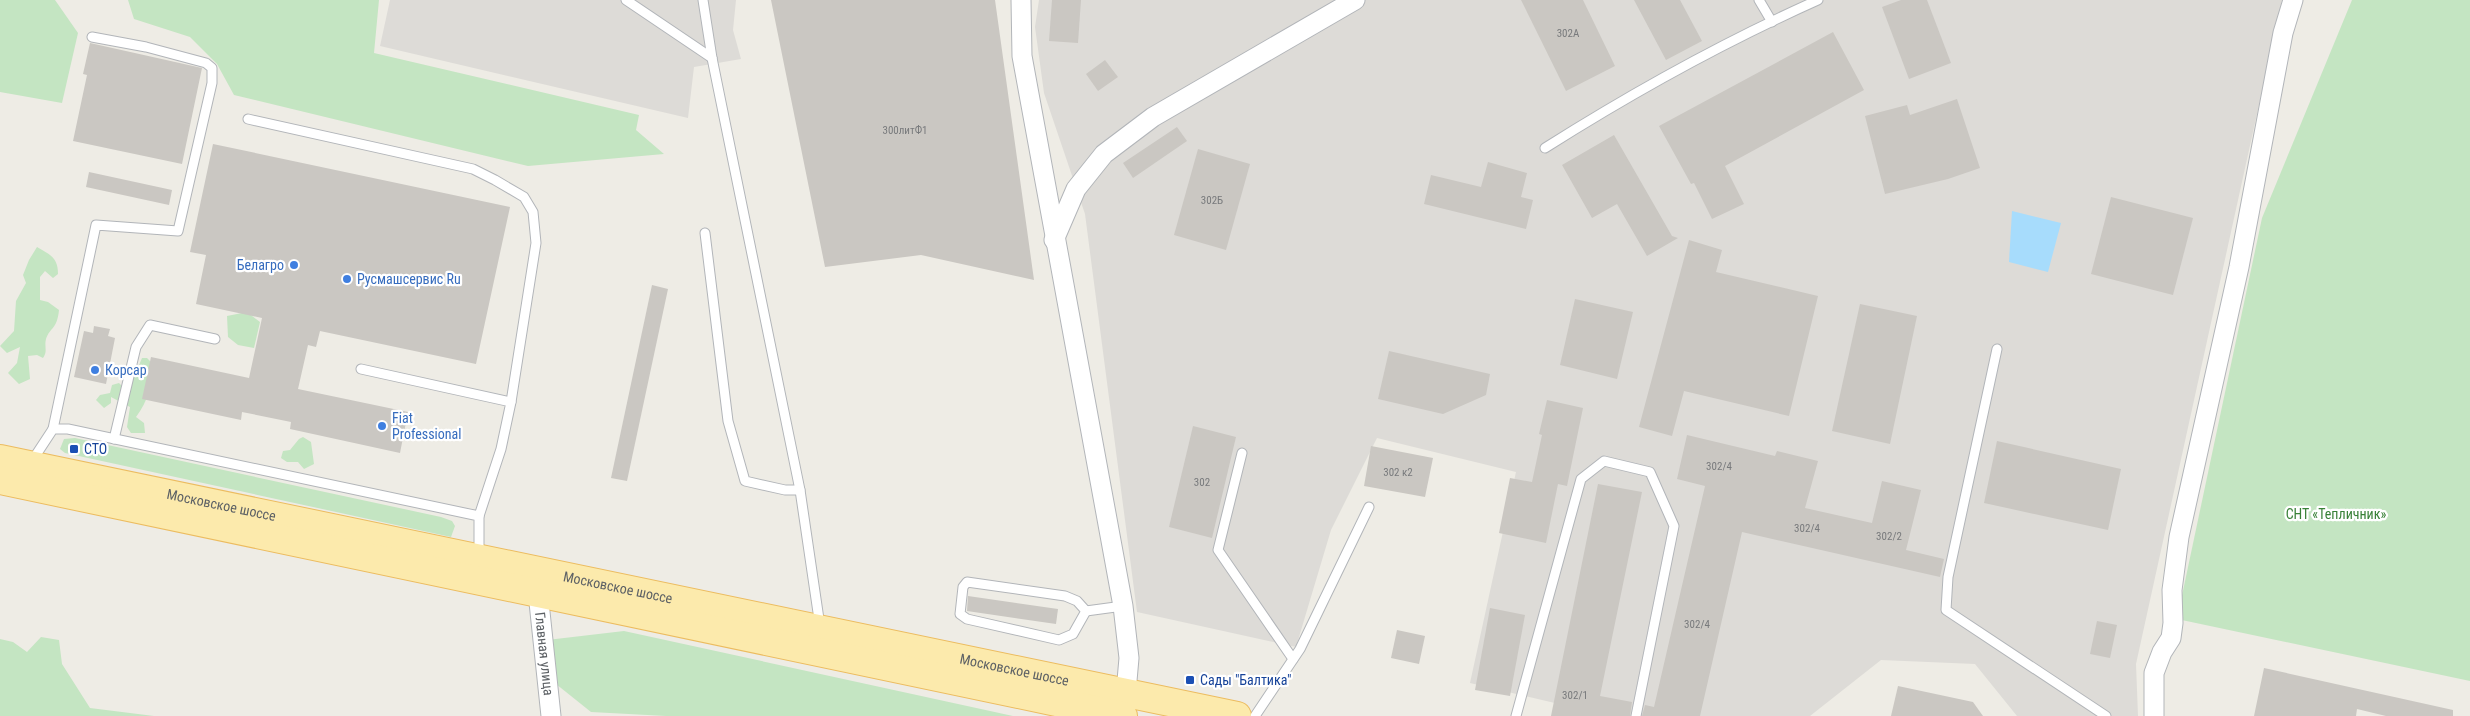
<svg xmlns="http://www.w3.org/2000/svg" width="2470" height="716" font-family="'Roboto Condensed',sans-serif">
	<rect width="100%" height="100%" fill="#eeece5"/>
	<g fill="#dddbd7">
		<polygon points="390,0 736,0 733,30 741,59 694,67 688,118 380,46"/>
		<polygon points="1039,0 2282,0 2136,664 2138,716 2017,716 1975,664 1881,660 1810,716 1610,716 1470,683 1516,472 1377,438 1331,530 1296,647 1137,612 1085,214 1044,93 1035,27"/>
	</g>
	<g fill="#c4e5c2">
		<polygon points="0,0 55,0 78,33 62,103 0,92"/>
		<polygon points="128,0 379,0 374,53 639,115 636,130 664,154 528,166 234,95 217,64 190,37 134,19"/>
		<polygon points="2352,0 2470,0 2470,681 2177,619 2262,218"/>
		<path d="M37 247C51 255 58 258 58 274L53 278 45 271 40 277V300L48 302 59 310C57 330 50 327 46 339 44 347 48 351 43 358L37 355 28 356 30 379 19 384 8 373 17 363 20 347 7 353 0 346 14 331 16 301 26 283 23 275 29 260Z"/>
		<polygon points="247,312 260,322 254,348 238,345 228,337 227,316"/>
		<path d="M142 358H147L154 365C152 385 148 401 136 417L144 423 145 433H131L127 427 130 407 111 397V403L104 408 96 400 100 395 110 393 112 385 119 383 128 392Z"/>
		<polygon points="303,437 311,442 314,464 304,469 298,462 287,462 281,458 283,451 290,450 299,439"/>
		<polygon points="75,438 441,517 452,521 455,526 451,537 65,453 60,449 64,439"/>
		<polygon points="624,631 1013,716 666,716 591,712 551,680 547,640"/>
		<polygon points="41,637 59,640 62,664 90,708 154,716 0,716 0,639 13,642 27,652"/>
	</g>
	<polygon fill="#a7dcfc" points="2012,211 2061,223 2048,272 2009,262"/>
	<g fill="#cac7c2">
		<polygon points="771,0 995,0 1034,280 921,255 825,267"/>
		<polygon points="1052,0 1081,0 1078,43 1049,41"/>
		<polygon points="1521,0 1583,0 1615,66 1566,91"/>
		<polygon points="1634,0 1680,0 1702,41 1666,60"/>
		<polygon points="1901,0 1927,0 1951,63 1909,79 1882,7"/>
		<polygon points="1833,32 1864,90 1725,166 1744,204 1712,219 1694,183 1691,184 1659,126"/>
		<polygon points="90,43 202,68 182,164 73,141 87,75 83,74"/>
		<polygon points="1105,60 1118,77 1098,91 1086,74"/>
		<polygon points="1957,99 1980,168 1948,179 1885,194 1865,116 1907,105 1910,115"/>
		<polygon points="1177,127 1187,141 1133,178 1123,163"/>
		<polygon points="1614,135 1672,236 1678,238 1647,256 1617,204 1592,218 1562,165"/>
		<polygon points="213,144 510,207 476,364 320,331 316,347 308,345 298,389 408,412 400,453 290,429 291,422 242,412 241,420 142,399 151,357 249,378 262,318 196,304 206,255 190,252"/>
		<polygon points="1198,149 1250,164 1226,250 1174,235"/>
		<polygon points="1488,162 1527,173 1521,197 1533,200 1526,229 1424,204 1431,175 1481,187"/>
		<polygon points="89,172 172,190 169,205 86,187"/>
		<polygon points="2111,197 2193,218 2173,295 2091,274"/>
		<polygon points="1689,240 1722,250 1716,272 1818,296 1789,416 1684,391 1672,436 1639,427"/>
		<polygon points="652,285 668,289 627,481 611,478"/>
		<polygon points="1575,299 1633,312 1617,379 1560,365"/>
		<polygon points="1860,304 1917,316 1890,444 1832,431"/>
		<polygon points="94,326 110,329 108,336 115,338 106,384 74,377 84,331 93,333"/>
		<polygon points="1389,351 1490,374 1486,395 1443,414 1378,399"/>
		<polygon points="1547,400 1583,408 1567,486 1558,484 1546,543 1499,533 1510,478 1532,482 1542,435 1539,434"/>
		<polygon points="1193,426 1236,437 1212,538 1169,527"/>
		<polygon points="1687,435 1775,456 1777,451 1818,461 1805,508 1872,523 1882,481 1921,490 1906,550 1944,559 1940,577 1742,532 1700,716 1642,716 1645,705 1654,707 1705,486 1677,479"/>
		<polygon points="1997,441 2121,469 2108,530 1984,503"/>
		<polygon points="1371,446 1433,458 1425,497 1364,486"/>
		<polygon points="1598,484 1642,492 1600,696 1632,702 1630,716 1551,716"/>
		<polygon points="968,596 1058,609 1056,624 967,611"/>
		<polygon points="1490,608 1525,615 1510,696 1475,690"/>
		<polygon points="2097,621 2117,625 2110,658 2090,654"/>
		<polygon points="1397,630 1425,636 1419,664 1391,658"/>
		<polygon points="2264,668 2453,710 2453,716 2386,716 2357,709 2356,716 2254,716"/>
		<polygon points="1898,686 1973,702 1983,716 1891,716"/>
	</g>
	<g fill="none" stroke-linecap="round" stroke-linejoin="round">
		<defs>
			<g id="lane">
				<polyline points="626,0 712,58"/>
				<polyline points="703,0 712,58 800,490 820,626"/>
				<polyline points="1759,0 1772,22"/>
				<polyline points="248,119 473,169 495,180 524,197 533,212 536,243 511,402"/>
				<path d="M1545 148C1632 93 1724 42 1818 0"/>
				<polyline points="705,233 728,421 745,481 785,490 800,490"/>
				<polyline points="1997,349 1948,577 1946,610 2106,716"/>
				<polyline points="361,369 511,402 501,449 479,516"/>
				<polyline points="53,429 96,225 178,231 212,83 212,68 206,63 146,47 92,37"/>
				<polyline points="114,439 136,347 150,325 215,339"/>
				<polyline points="1242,453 1218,550 1293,659"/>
				<polyline points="32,461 53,429 68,429 479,516 479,556"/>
				<polygon points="967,582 1065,596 1077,601 1086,611 1073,634 1059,640 967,619 960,614 963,587"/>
				<polyline points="1086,611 1123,606"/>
				<polyline points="1255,716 1300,649 1369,507"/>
				<polyline points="1516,716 1581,479 1604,461 1650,472 1674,526 1636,716"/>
			</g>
			<g id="street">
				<polyline points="1021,0 1022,56 1123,606 1129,658 1126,692"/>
				<polyline points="1054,240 1076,189 1104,154 1153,117 1355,0"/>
				<path id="s1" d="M538 593 551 716"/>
				<polyline points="2154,716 2154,673 2162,652 2171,638 2173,623 2172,590 2179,537 2239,267 2283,33 2293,0"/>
			</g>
			<g id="primary">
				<path id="s2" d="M0 459 1237 716"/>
				<polyline points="0,480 1123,716"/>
			</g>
		</defs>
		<use href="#lane" stroke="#b2b5b9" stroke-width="11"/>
		<use href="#street" stroke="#b2b5b9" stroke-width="21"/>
		<use href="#primary" stroke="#ecbc60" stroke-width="30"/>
		<use href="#lane" stroke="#fff" stroke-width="9"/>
		<use href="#street" stroke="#fff" stroke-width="19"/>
		<use href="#primary" stroke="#fceaac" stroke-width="28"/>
	</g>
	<g fill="#3f7fe0" stroke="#fff" stroke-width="2">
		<circle cx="294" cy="265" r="5"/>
		<circle cx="347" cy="279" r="5"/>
		<circle cx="95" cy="370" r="5"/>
		<circle cx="382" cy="426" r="5"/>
	</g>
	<g fill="#1a4fb4" stroke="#fff" stroke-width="2">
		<rect x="69" y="444" width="10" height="10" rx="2.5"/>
		<rect x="1185" y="675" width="10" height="10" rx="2.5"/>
	</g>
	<g text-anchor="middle" stroke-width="4.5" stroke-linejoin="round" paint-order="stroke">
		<g font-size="11" fill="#787a7c">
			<text x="1568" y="37">302А</text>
			<text x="905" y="134">300литФ1</text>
			<text x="1212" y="204">302Б</text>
			<text x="1719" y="470">302/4</text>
			<text x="1398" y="476">302 к2</text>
			<text x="1202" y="486">302</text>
			<text x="1807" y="532">302/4</text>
			<text x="1889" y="540">302/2</text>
			<text x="1697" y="628">302/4</text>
			<text x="1575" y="699">302/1</text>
		</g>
		<g font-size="14" fill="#366cbe" stroke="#fff" text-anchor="start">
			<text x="284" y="270" text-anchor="end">Белагро</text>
			<text x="357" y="284">Русмашсервис Ru</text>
			<text x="105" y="375">Корсар</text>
			<text x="392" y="423">Fiat<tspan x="392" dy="16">Professional</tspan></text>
		</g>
		<g font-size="14" fill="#164399" stroke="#fff" text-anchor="start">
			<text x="84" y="454">СТО</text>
			<text x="1200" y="685">Сады "Балтика"</text>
		</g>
		<g font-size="14" fill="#5d6165" stroke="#fff">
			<text dy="5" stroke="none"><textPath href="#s2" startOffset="226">Московское шоссе</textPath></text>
			<text dy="5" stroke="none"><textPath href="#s2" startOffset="631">Московское шоссе</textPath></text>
			<text dy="5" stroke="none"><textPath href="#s1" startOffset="61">Главная улица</textPath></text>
			<text dy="5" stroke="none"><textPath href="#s2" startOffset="1036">Московское шоссе</textPath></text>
		</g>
		<g font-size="14" fill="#388137" stroke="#fff">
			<text x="2336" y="519">СНТ «Тепличник»</text>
		</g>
	</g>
</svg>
